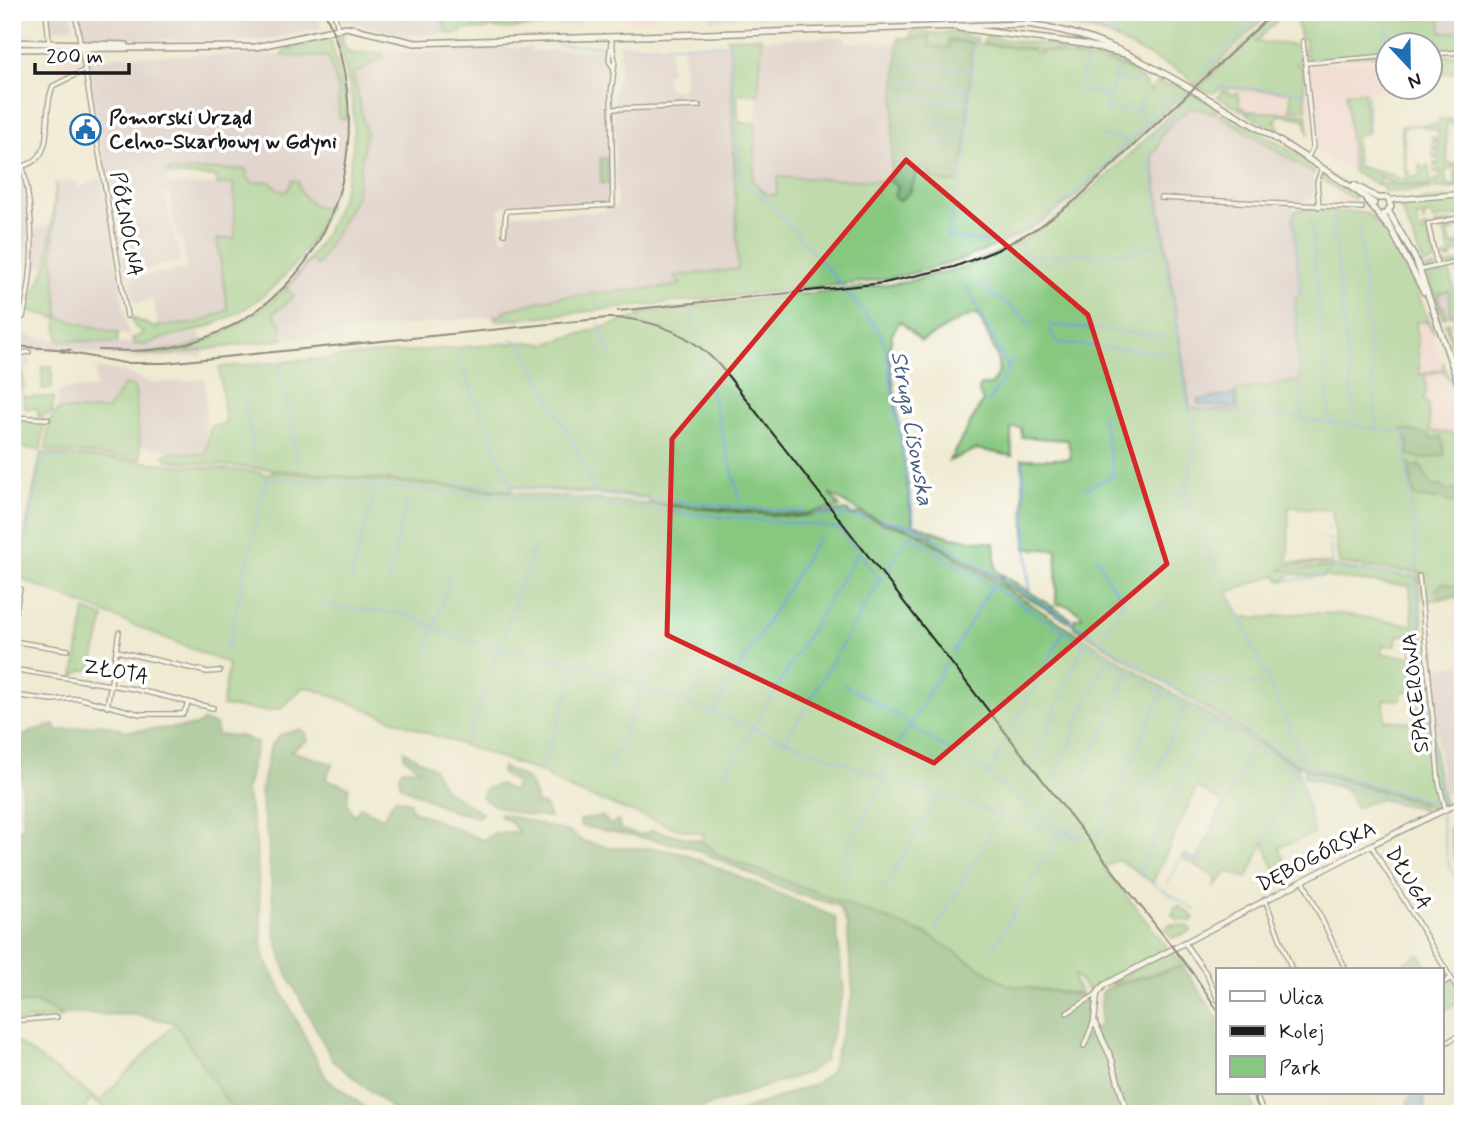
<svg xmlns="http://www.w3.org/2000/svg" width="1475" height="1126" font-family="Mynerve,sans-serif">
	<rect width="100%" height="100%" fill="#fff"/>
	<filter id="ink" filterUnits="userSpaceOnUse"><feTurbulence type="fractalNoise" baseFrequency=".0143" numOctaves="2"/><feDisplacementMap in="SourceGraphic" scale="14" xChannelSelector="R" yChannelSelector="G"/><feConvolveMatrix kernelMatrix="1 2 1 2 8 2 1 2 1" color-interpolation-filters="sRGB"/></filter>
	<filter id="wash" filterUnits="userSpaceOnUse"><feTurbulence type="fractalNoise" baseFrequency=".00686" numOctaves="4" result="noise"/><feDisplacementMap in="SourceGraphic" scale="28" xChannelSelector="R" yChannelSelector="G"/><feGaussianBlur stdDeviation="1.57" result="paint"/><feColorMatrix in="noise" values="0 0 0 0 0 0 0 0 0 0 0 0 0 0 0 0 0 1.4 0 .05"/><feComposite in="paint" operator="in"/></filter>
	<g filter="url(#wash)">
		<rect width="100%" height="100%" fill="#efead2"/>
		<g fill="#f6cfd6">
			<polygon points="625,12 656,12 656,18 624,22"/>
			<polygon points="924,12 976,12 924,17"/>
			<polygon points="57,55 79,55 81,67 66,75 66,72 57,71"/>
			<polygon points="1385,58 1387,91 1346,93 1353,172 1316,151 1312,111 1291,110 1290,114 1247,111 1239,105 1240,88 1311,94 1309,69 1313,64"/>
			<polygon points="1336,187 1357,201 1355,206 1337,206"/>
			<polygon points="1416,321 1427,322 1432,335 1463,426 1458,435 1424,432"/>
		</g>
		<g fill="#d1bdc9">
			<polygon points="47,12 71,12 74,27 50,31"/>
			<polygon points="79,12 317,12 322,28 259,41 141,39 87,36 81,26"/>
			<polygon points="337,12 441,12 447,34 400,36 343,20"/>
			<polygon points="535,12 579,12 579,25 544,26"/>
			<polygon points="825,12 823,16 795,17 794,13 784,13 783,17 752,18 751,15 711,20 709,13"/>
			<polygon points="1440,12 1463,12 1463,31 1442,32"/>
			<polygon points="846,37 846,43 878,41 879,45 898,41 890,181 778,177 775,195 765,194 753,180 760,39"/>
			<polygon points="726,45 730,49 738,269 675,276 681,284 668,287 556,297 503,311 503,315 285,339 282,326 272,314 293,296 286,289 311,260 318,265 356,197 366,132 353,74 382,58 383,53 531,47 531,51 606,48 611,200 605,204 510,203 500,209 501,239 507,238 506,217 515,214 594,212 617,207 613,95 620,64 619,48 670,46 671,73 666,73 667,89 678,90 679,103 681,103 681,88 684,87 683,46"/>
			<polygon points="167,55 325,55 330,60 338,89 339,117 346,120 345,148 336,187 329,204 322,208 314,206 303,194 298,180 283,192 268,181 254,183 248,179 245,169 166,171 167,185 234,184 235,239 217,239 228,310 186,326 158,326 153,299 135,303 130,278 186,269 182,240 177,235 169,193 112,203 86,61 118,56"/>
			<polygon points="1192,108 1207,113 1210,109 1313,171 1314,199 1293,204 1300,294 1294,298 1303,419 1190,408 1152,153 1168,125"/>
			<polygon points="21,174 29,223 20,309 12,307 12,175"/>
			<polygon points="101,177 129,336 59,318 53,255 58,182 77,181 79,188"/>
			<polygon points="164,195 181,261 143,269 137,276 125,272 120,238 131,236 122,203"/>
			<polygon points="51,224 48,263 34,269 36,230"/>
			<polygon points="1449,291 1453,314 1447,317 1438,294"/>
			<polygon points="12,320 15,321 17,330 37,338 79,342 149,344 200,332 203,356 136,359 68,350 12,351"/>
			<polygon points="12,358 30,358 31,368 12,370"/>
			<polygon points="96,368 121,371 152,383 205,379 206,454 139,446 135,391 132,386 124,386 108,410 58,410 58,392 67,389 95,388"/>
			<polygon points="1463,665 1463,784 1443,795 1430,667"/>
		</g>
		<g fill="#87c880" stroke="#52724e" stroke-width="2" fill-rule="evenodd">
			<polygon points="441,12 535,12 544,26 498,29 489,26 488,29 461,30 460,34 447,34"/>
			<polygon points="976,12 1270,12 1195,86 1187,75 1068,15 1063,19 1089,31 1060,24 1056,13 1058,23 1026,18 974,19"/>
			<polygon points="1278,12 1286,12 1255,42 1295,45 1302,48 1303,59 1296,64 1303,69 1306,110 1290,110 1291,92 1222,88 1213,93 1198,88"/>
			<polygon points="1440,12 1441,32 1463,31 1463,50 1430,51 1430,46 1388,46 1385,54 1313,60 1307,58 1305,39 1300,38 1295,13"/>
			<path d="M343 31V43L349 53H383V58L353 74 366 132 356 197 318 265 311 260 286 289 294 296 273 314 282 326 281 335 284 339 166 355 137 354C155 352 173 351 190 346 282 319 351 226 354 131 355 98 344 63 335 32Z"/>
			<polygon points="912,31 942,34 951,31 978,39 976,42 949,39 947,47 930,45 930,36 910,37"/>
			<polygon points="329,33 345,97 346,120 339,117 338,89 328,57 281,56 284,51 295,49 285,47 310,45 284,43"/>
			<path d="M988 35C994 40 1054 46 1065 45L1066 48 1063 52 1042 50 1041 52 1034 49 983 43Z"/>
			<path d="M759 37 762 39 758 95 737 93 739 123H756L753 181 765 194 776 195 778 177 890 181 898 186 894 197 898 201 910 192 919 166 928 170 930 177 948 183 959 182 965 152 972 43 1033 50 1034 53 1042 54 1043 51 1111 63 1136 73 1150 90 1160 81 1165 86 1174 82 1190 91C1153 118 1122 155 1088 186 1025 243 948 270 865 282L496 321 494 316 503 315V311L556 297 668 287 681 284 674 276 738 269 730 49 727 38Z"/>
			<polygon points="1103,52 1135,64 1135,71 1100,57"/>
			<polygon points="1463,55 1463,72 1442,73 1441,56"/>
			<polygon points="1222,91 1229,92 1231,95 1239,93 1239,105 1247,111 1307,114 1309,136 1305,119 1279,115 1276,121 1273,120 1280,127 1274,129 1218,97"/>
			<polygon points="1346,92 1364,92 1367,133 1355,135 1357,166 1378,172 1381,186 1353,172"/>
			<path d="M1192 93 1217 107 1216 113 1192 108C1175 119 1160 129 1157 150L1152 153 1190 408 1238 412 1235 391 1300 381 1295 297 1300 294 1293 215 1298 209 1366 213C1378 224 1401 241 1400 263L1403 260 1405 263 1434 333 1427 322H1416L1420 375 1443 368V361L1453 389 1444 371 1425 375 1426 393 1423 398 1428 404 1430 431 1458 434 1460 431 1454 403 1458 402 1463 416V597L1425 601 1420 573 1339 564 1332 510 1289 507 1288 562 1334 564 1287 566 1281 570 1334 567 1418 577 1436 766 1444 806 1433 811 1420 801 1300 766 1298 763 1297 765 1074 627V619L1082 617 1081 614 1069 606 1056 604 1057 550 1026 548 1022 459H1071L1068 440 1022 437 1021 428H1011L1012 456 977 449 949 461 983 401 979 392 980 385H991L999 372 997 355 978 314C963 315 937 334 921 341L900 321 892 334 889 352 913 524 951 537 994 543 996 571 1001 574 998 580 931 540 932 535 928 537C912 527 897 527 880 520 861 513 846 504 829 493L840 507 798 515 649 503 648 497 512 486 511 491 167 460 164 456 169 452 206 454 210 426 226 424 219 367 526 342 546 344 641 316 639 313 900 283 962 268 1022 241 1065 212 1117 167ZM1326 573 1330 578 1410 586 1413 625C1377 621 1342 611 1305 613 1283 614 1260 621 1239 616L1228 592 1276 575 1279 580H1285L1292 574 1325 577ZM1397 635 1411 636 1413 657 1382 654 1383 645 1396 646ZM1402 691 1415 692 1418 723 1385 720 1384 699 1401 700Z"/>
			<polygon points="1225,111 1314,165 1314,174 1220,115"/>
			<polygon points="1458,118 1458,123 1446,124 1447,163 1460,165 1445,171 1446,184 1455,186 1455,170 1457,169 1459,188 1435,189 1435,179 1440,180 1441,173 1434,173 1434,170 1440,172 1438,165 1434,167 1434,163 1438,164 1440,160 1438,157 1434,159 1433,154 1438,157 1439,151 1438,149 1433,151 1433,146 1437,148 1439,146 1436,141 1433,143 1432,137 1437,140 1438,131 1418,125 1403,127 1406,168 1412,178 1420,176 1419,165 1423,168 1428,165 1432,186 1395,184 1382,179 1381,171 1406,181 1401,126 1439,124 1439,120"/>
			<path d="M246 169 248 179 254 183 268 181 283 192 288 190 292 180 298 181C299 193 309 205 322 208L329 204C308 259 267 303 212 325 191 334 167 335 145 345L134 344 132 339 144 333 135 327 131 317 157 329 158 326 195 324 228 310 217 239 235 238 234 184H217L216 177 170 175 166 171Z"/>
			<polygon points="1327,173 1356,193 1354,199 1320,179"/>
			<polygon points="56,182 53,255 59,318 118,333 117,343 58,340 57,318 27,310 48,263"/>
			<polygon points="1384,184 1431,188 1431,190 1383,192"/>
			<polygon points="1463,198 1463,216 1444,217 1433,221 1431,216 1425,215 1424,223 1423,216 1416,217 1420,233 1424,234 1423,227 1427,227 1435,261 1424,265 1400,206 1422,200"/>
			<polygon points="1452,221 1452,223 1449,224 1450,227 1454,231 1447,232 1452,245 1459,244 1460,238 1463,246 1456,248 1459,253 1454,253 1451,259 1445,260 1444,257 1451,257 1442,225 1436,228 1435,225"/>
			<polygon points="1463,261 1458,269 1462,272 1457,272 1455,264 1449,268 1457,303 1463,297 1463,314 1451,316 1449,291 1438,294 1441,307 1444,307 1447,316 1443,318 1426,269 1436,267 1435,271 1440,275 1444,271 1443,266"/>
			<polygon points="1463,319 1463,334 1457,347 1462,350 1454,352 1445,323 1449,322 1449,333 1454,336 1457,332 1453,322"/>
			<polygon points="52,366 52,388 42,389 42,367"/>
			<polygon points="14,369 23,369 24,389 14,390"/>
			<polygon points="124,385 133,386 135,391 141,459 46,450 49,422 58,410 108,410"/>
			<polygon points="22,392 25,397 54,397 52,413 38,417 38,409 25,408"/>
			<polygon points="12,419 45,420 41,450 12,447"/>
			<polygon points="41,453 258,472 267,475 273,472 795,517 847,510 852,516 859,513 884,524 912,530 1186,702 1298,767 1314,834 1279,847 1291,874 1279,881 1264,842 1247,878 1227,871 1214,889 1216,878 1182,857 1184,854 1198,860 1223,803 1197,787 1153,882 1118,859 1104,868 1167,947 1089,991 1075,975 1074,981 1081,994 1008,985 928,935 721,856 701,841 704,834 678,829 569,789 541,772 425,732 309,687 302,688 282,708 268,711 222,706 229,664 16,577"/>
			<polygon points="1003,575 1070,618 1071,623 1000,582"/>
			<polygon points="85,610 104,618 91,670 83,670 74,676"/>
			<polygon points="1305,769 1415,802 1422,805 1425,814 1420,808 1379,799 1355,808 1346,789 1304,777"/>
			<polygon points="1449,827 1452,834 1458,838 1463,877 1456,863"/>
			<polygon points="1179,906 1194,917 1192,921 1178,920 1172,915 1175,907"/>
			<polygon points="1170,924 1174,928 1172,924 1190,927 1191,931 1172,938 1165,929"/>
			<polygon points="1171,951 1183,966 1111,984 1113,981"/>
			<polygon points="1419,954 1428,967 1423,970 1394,970"/>
			<polygon points="1463,974 1463,999 1442,1012 1442,982 1452,975 1457,982"/>
			<polygon points="36,1002 63,1017 12,1022 12,1004"/>
			<polygon points="175,1023 235,1114 105,1114 107,1110 91,1099 81,1114 12,1114 12,1039 100,1101"/>
		</g>
		<g fill="#6dac6e" stroke="#446445" stroke-width="2">
			<polygon points="1068,15 1080,18 1108,35 1063,24 1062,19"/>
			<path d="M929 37V47L949 49 950 41 972 43 965 152 959 182H942L930 177 928 169 919 167C913 179 913 195 898 201L894 197 898 186 890 181 898 38Z"/>
			<polygon points="600,158 608,158 609,184 601,183"/>
			<polygon points="1402,429 1427,434 1433,439 1441,436 1445,455 1424,459 1408,455 1409,446"/>
			<polygon points="1408,463 1414,467 1420,465 1433,487 1440,485 1446,491 1463,487 1463,503 1448,502 1440,497 1432,500 1414,496"/>
			<polygon points="1443,583 1463,588 1463,594 1438,598 1436,590"/>
			<polygon points="203,721 216,725 217,735 242,736 257,743 246,790 256,840 263,955 326,1078 374,1114 235,1114 175,1023 136,1015 60,1014 36,1002 12,1004 12,832 23,828 20,762 12,749 12,728 24,735 29,734 29,731 55,725 57,731 101,724 128,731 196,726"/>
			<polygon points="301,729 306,733 308,740 291,751 333,764 325,779 349,787 347,803 354,816 360,807 383,818 395,798 410,802 411,810 483,840 494,833 518,832 511,822 499,816 500,813 572,833 582,841 614,848 654,848 685,854 835,917 844,992 825,1060 809,1072 699,1109 692,1114 399,1114 333,1061 286,972 275,934 268,843 260,792 271,745 282,734"/>
			<polygon points="404,751 433,768 444,789 482,813 479,817 452,811 401,786 399,777 402,769 420,769 404,757"/>
			<path d="M502 767C521 775 535 779 536 803L545 805 550 817C527 816 501 811 482 798L485 789 500 784 513 792 516 783 501 773Z"/>
			<polygon points="603,816 610,825 618,820 621,830 642,835 652,830 701,841 721,856 928,935 1008,985 1086,996 1088,1027 1079,1036 1083,1039 1100,1025 1102,992 1106,988 1183,966 1218,1019 1218,1093 1249,1093 1257,1114 733,1114 817,1083 831,1071 853,993 847,924 839,906 791,892 690,847 580,826 580,820"/>
		</g>
		<g fill="#72a1db" stroke="#475e7c" stroke-width="2">
			<polygon points="1235,394 1237,408 1198,404 1197,400"/>
			<circle cx="1416" cy="1104" r="9"/>
		</g>
		<g fill="none" stroke-linecap="round" stroke-linejoin="round">
			<g stroke="#72a1db" stroke-width="2">
				<polyline points="985,13 985,12"/>
				<polyline points="1018,13 1018,12"/>
				<polyline points="1062,13 1088,21"/>
				<polyline points="978,14 978,12"/>
				<polyline points="1096,14 1094,26 1119,38"/>
				<polyline points="1386,19 1387,35"/>
				<polyline points="1133,27 1134,24"/>
				<path d="M974 39 967 151 947 237C963 238 987 244 1001 240 1052 224 1092 175 1129 140"/>
				<polyline points="558,45 604,46"/>
				<polyline points="619,46 730,44 740,181 769,202 842,286"/>
				<polyline points="1382,52 1388,36"/>
				<polyline points="1386,53 1388,53"/>
				<polyline points="1386,59 1388,59"/>
				<polyline points="1086,60 1079,90 1110,96"/>
				<polyline points="1314,60 1346,57"/>
				<polyline points="1381,60 1382,68"/>
				<polyline points="907,64 972,69"/>
				<polyline points="1118,66 1106,110 1139,110"/>
				<polyline points="1199,74 1264,12"/>
				<polyline points="1114,79 1137,82"/>
				<polyline points="900,81 971,89"/>
				<polyline points="1215,86 1304,92"/>
				<polyline points="1367,93 1369,132"/>
				<polyline points="900,98 969,102"/>
				<polyline points="934,124 967,126"/>
				<polyline points="1146,127 1145,125 1176,93"/>
				<polyline points="1154,135 1148,145 1156,196"/>
				<polyline points="1101,136 1129,140 1145,125 1140,110 1142,93"/>
				<polyline points="1155,136 1194,102"/>
				<polyline points="1351,137 1351,139"/>
				<polyline points="933,140 967,141"/>
				<polyline points="1352,146 1353,152"/>
				<polyline points="1351,168 1353,162"/>
				<polyline points="1157,202 1189,412 1197,432 1188,487 1192,515"/>
				<polyline points="1332,212 1349,373"/>
				<polyline points="1311,219 1325,374"/>
				<polyline points="1359,225 1371,369"/>
				<polyline points="1020,243 1026,257 1126,252 1158,244"/>
				<polyline points="967,286 1008,368"/>
				<polyline points="980,286 1013,308 1031,326"/>
				<polyline points="844,289 879,331 885,344 915,527 930,535"/>
				<polyline points="597,301 598,311"/>
				<polyline points="508,314 509,320"/>
				<polyline points="692,314 698,336"/>
				<polyline points="599,324 611,358"/>
				<polyline points="1051,325 1164,336"/>
				<polyline points="1049,329 1058,343 1169,353"/>
				<polyline points="511,339 522,343 598,494"/>
				<polyline points="701,353 740,501"/>
				<polyline points="459,359 512,487"/>
				<polyline points="279,364 298,464"/>
				<polyline points="1372,374 1377,428"/>
				<polyline points="1350,376 1355,426 1404,432 1412,519"/>
				<polyline points="1326,379 1330,423 1354,426"/>
				<polyline points="243,395 255,459"/>
				<polyline points="988,403 1014,359"/>
				<polyline points="1189,409 1302,418 1294,297 1300,293 1294,214"/>
				<polyline points="1300,419 1329,423"/>
				<polyline points="1023,462 1025,497"/>
				<polyline points="270,478 515,498"/>
				<polyline points="457,483 803,512"/>
				<polyline points="1187,484 1178,495 1188,501 1189,514"/>
				<polyline points="1086,489 1114,475 1102,415"/>
				<polyline points="517,498 825,526"/>
				<polyline points="1025,502 1029,590"/>
				<polyline points="817,514 834,515"/>
				<polyline points="838,515 851,516"/>
				<polyline points="854,517 867,518"/>
				<polyline points="1189,517 1189,522"/>
				<polyline points="880,519 913,526"/>
				<polyline points="1192,519 1228,590 1305,764"/>
				<polyline points="1413,522 1417,569"/>
				<polyline points="828,527 841,530 880,580"/>
				<polyline points="1328,527 1329,529"/>
				<polyline points="932,536 999,578"/>
				<polyline points="1324,539 1330,539 1332,564"/>
				<polyline points="1097,556 1110,583 1124,599 1104,636"/>
				<polyline points="1339,569 1415,576"/>
				<polyline points="886,572 909,535 1129,671"/>
				<polyline points="19,575 43,457 71,459"/>
				<polyline points="1415,576 1421,651"/>
				<polyline points="1001,579 1072,622"/>
				<polyline points="350,582 375,489"/>
				<polyline points="1282,582 1322,576 1334,568"/>
				<polyline points="387,584 406,503"/>
				<polyline points="320,605 408,615 459,639 579,663 880,776 1073,837 1083,836"/>
				<polyline points="1152,608 1162,605"/>
				<polyline points="1075,624 1149,673 1295,761"/>
				<polyline points="435,627 451,571"/>
				<polyline points="426,650 434,628"/>
				<polyline points="227,651 266,479"/>
				<polyline points="953,652 991,587"/>
				<polyline points="1421,654 1440,808"/>
				<polyline points="1195,681 1214,677"/>
				<polyline points="1224,682 1234,681"/>
				<polyline points="1147,683 1199,716"/>
				<polyline points="843,684 909,722"/>
				<polyline points="1246,684 1261,682"/>
				<polyline points="644,688 662,634"/>
				<polyline points="1196,688 1220,684"/>
				<polyline points="689,703 705,673"/>
				<polyline points="712,713 820,535"/>
				<polyline points="1207,721 1221,728"/>
				<polyline points="909,725 988,774 1040,816 1079,837"/>
				<polyline points="1224,730 1250,746"/>
				<polyline points="1011,732 1064,631"/>
				<polyline points="467,739 534,548"/>
				<polyline points="785,742 882,577"/>
				<polyline points="1035,758 1084,643"/>
				<polyline points="1276,761 1300,773"/>
				<polyline points="1301,763 1438,804"/>
				<polyline points="543,767 578,665"/>
				<polyline points="610,769 641,688"/>
				<polyline points="1299,773 1314,831"/>
				<polyline points="988,774 1007,739"/>
				<polyline points="1305,774 1404,804"/>
				<polyline points="881,775 946,663"/>
				<polyline points="723,777 856,555"/>
				<polyline points="1053,780 1106,659"/>
				<polyline points="1072,800 1129,671 1143,680"/>
				<polyline points="1441,814 1448,863 1463,891"/>
				<polyline points="1133,824 1184,707"/>
				<polyline points="1092,835 1099,835 1162,693"/>
				<polyline points="1264,840 1296,772"/>
				<polyline points="1168,883 1182,855 1199,862 1251,747 1274,759"/>
				<polyline points="845,886 849,843 886,778"/>
				<polyline points="883,891 938,796"/>
				<polyline points="1195,910 1138,874 1206,721 1203,719"/>
				<polyline points="936,929 1000,816"/>
				<polyline points="992,951 1059,834"/>
			</g>
		</g>
	</g>
	<g filter="url(#ink)">
		<g fill="none" stroke-linecap="round" stroke-linejoin="round">
			<defs>
				<g id="minor">
					<polyline points="46,12 49,41"/>
					<polyline points="75,12 127,316"/>
					<polyline points="334,12 338,28"/>
					<polyline points="12,25 14,42"/>
					<polyline points="1303,41 1313,147 1308,157"/>
					<polyline points="611,43 609,61 613,67"/>
					<polyline points="15,49 17,74"/>
					<polyline points="1430,54 1463,52"/>
					<polyline points="1306,63 1388,56"/>
					<polyline points="611,109 699,106"/>
					<path d="M12 168C62 164 39 118 53 86L85 70"/>
					<polyline points="1460,168 1463,168"/>
					<polyline points="1161,198 1362,208"/>
					<polyline points="1319,207 1317,182 1322,168"/>
					<polyline points="504,234 506,211 613,205 611,93 615,61 611,37"/>
					<polyline points="1437,265 1428,224 1463,217"/>
					<polyline points="1420,270 1463,260"/>
					<path d="M12 314 23 317C35 268 34 217 23 167"/>
					<polyline points="12,355 29,352"/>
					<polyline points="12,417 48,419"/>
					<polyline points="1419,576 1439,783 1445,807"/>
					<polyline points="12,629 20,589"/>
					<polyline points="12,641 68,650"/>
					<polyline points="117,651 207,672 220,671"/>
					<polyline points="12,669 134,689 213,708"/>
					<polyline points="12,695 52,700 78,698 140,714 183,714 188,704"/>
					<polyline points="107,707 119,632"/>
					<polyline points="1371,845 1463,998"/>
					<polyline points="1303,880 1346,970"/>
					<polyline points="1265,899 1292,970"/>
					<polyline points="1184,942 1206,973 1218,1000"/>
					<polyline points="1442,984 1451,978"/>
					<polyline points="1067,1013 1097,994"/>
					<polyline points="12,1021 57,1017"/>
					<polyline points="1442,1045 1463,1033"/>
					<polyline points="1084,1046 1094,1021"/>
					<polyline points="1255,1093 1264,1114"/>
				</g>
				<g id="tertiary">
					<polyline points="1390,200 1463,194"/>
					<polyline points="1127,1114 1112,1060 1094,1021 1097,994 1104,985 1371,845 1463,801"/>
				</g>
				<g id="secondary">
					<polyline points="959,28 1083,44 1129,55"/>
					<polyline points="12,42 126,45"/>
					<path d="M12 49 256 47 346 27 415 43 1027 24C1100 33 1149 65 1212 101 1268 133 1321 166 1374 203"/>
					<polyline points="1354,185 1378,198 1388,198 1391,207 1386,213"/>
					<polyline points="1366,199 1388,227"/>
					<polyline points="1389,212 1416,260 1463,397"/>
					<polyline points="1383,214 1424,292"/>
				</g>
			</defs>
			<use href="#minor" stroke="#3c3b37" stroke-width="6"/>
			<use href="#tertiary" stroke="#3c3b37" stroke-width="7"/>
			<use href="#secondary" stroke="#3c3b37" stroke-width="8"/>
			<use href="#minor" stroke="#fff" stroke-width="3.5"/>
			<use href="#tertiary" stroke="#fff" stroke-width="4.5"/>
			<use href="#secondary" stroke="#fff" stroke-width="5"/>
			<g stroke="#1c1c1c" stroke-width="2">
				<polyline points="618,311 884,283 954,267 997,250 1039,227 1077,199 1274,12"/>
				<polyline points="12,346 71,350"/>
				<path d="M99 350C124 351 149 352 173 347 328 313 386 148 325 12"/>
				<path d="M60 351 124 363H165L608 318C654 317 696 336 725 372L1195 976 1218 1011"/>
				<polyline points="1252,1093 1261,1114"/>
			</g>
		</g>
	</g>
	<path d="M0 0H1475V1126H0ZM906 160 1088 315 1167 564 934 763 667 635 672 439Z" fill="#efead2" fill-opacity=".55" fill-rule="evenodd"/>
	<path fill="none" stroke="#d62828" stroke-width="5" stroke-linejoin="round" d="M906 160 1088 315 1167 564 934 763 667 635 672 439Z"/>
	<defs>
		<symbol id="civic-ring" viewBox="-11 -11 22 22"><circle r="9.5" fill="#fff" stroke="#1f6fb2" stroke-width="1.5"/><path d="M-.6-6.5H3V-4.5H.6V-3L4-1V1h2V6H-6V1h2V-1L-.6-3ZM-1.2 2.5V6h2.4V2.5Z" fill="#1f6fb2"/></symbol>
	</defs>
	<g fill-rule="evenodd">
		<use href="#civic-ring" x="68" y="112" width="35" height="35"/>
	</g>
	<g text-anchor="middle" stroke-width="7" stroke-linejoin="round" paint-order="stroke">
		<g font-size="21" font-weight="bold" fill="#1c1c1c" stroke="#fff" text-anchor="start">
			<text x="109" y="124">Pomorski Urząd<tspan x="109" dy="24">Celno-Skarbowy w Gdyni</tspan></text>
		</g>
		<g font-size="21" fill="#1c1c1c" stroke="#fff">
			<text transform="translate(127 224) rotate(80)" y="7">PÓŁNOCNA</text>
			<text transform="translate(116 671) rotate(10)" y="7">ZŁOTA</text>
			<text transform="translate(1415 693) rotate(-96)" y="7">SPACEROWA</text>
			<text transform="translate(1316 856) rotate(-27)" y="7">DĘBOGÓRSKA</text>
			<text transform="translate(1409 878) rotate(59)" y="7">DŁUGA</text>
		</g>
		<g font-size="23" font-style="italic" fill="#475e7c" stroke="#fff">
			<text transform="translate(913 428) rotate(80)" y="8">Struga Cisowska</text>
		</g>
	</g>
	<rect width="1475" height="1126" fill="none" stroke="#fff" stroke-width="42"/>
	<rect x="1216" y="968" width="228" height="126" fill="#ffffff" stroke="#a4a4a4" stroke-width="2"/>
	<rect x="1230" y="991" width="35" height="10" fill="#ffffff" stroke="#a4a4a4" stroke-width="2"/>
	<text x="1279" y="1004" font-size="21" fill="#1c1c1c">Ulica</text>
	<rect x="1230" y="1026" width="35" height="10" fill="#1c1c1c" stroke="#a4a4a4" stroke-width="2"/>
	<text x="1279" y="1038" font-size="21" fill="#1c1c1c">Kolej</text>
	<rect x="1230" y="1056" width="35" height="21" fill="#87c880" stroke="#a4a4a4" stroke-width="2"/>
	<text x="1279" y="1074" font-size="21" fill="#1c1c1c">Park</text>
	<g transform="translate(1409 66) rotate(158)"><circle r="33" fill="#ffffff" stroke="#a4a4a4" stroke-width="2"/>
	<path d="M0-5L12 26L0 18L-12 26Z" fill="#1f6fb2"/>
	<text y="-10" font-size="19" font-weight="bold" text-anchor="middle" fill="#1c1c1c">N</text>
	</g>
	<path d="M35 63v10h94v-10" fill="none" stroke="#1c1c1c" stroke-width="3.5"/>
	<text x="46" y="63" font-size="21" fill="#1c1c1c" stroke="#ffffff" stroke-width="5" paint-order="stroke">200 m</text>
</svg>
